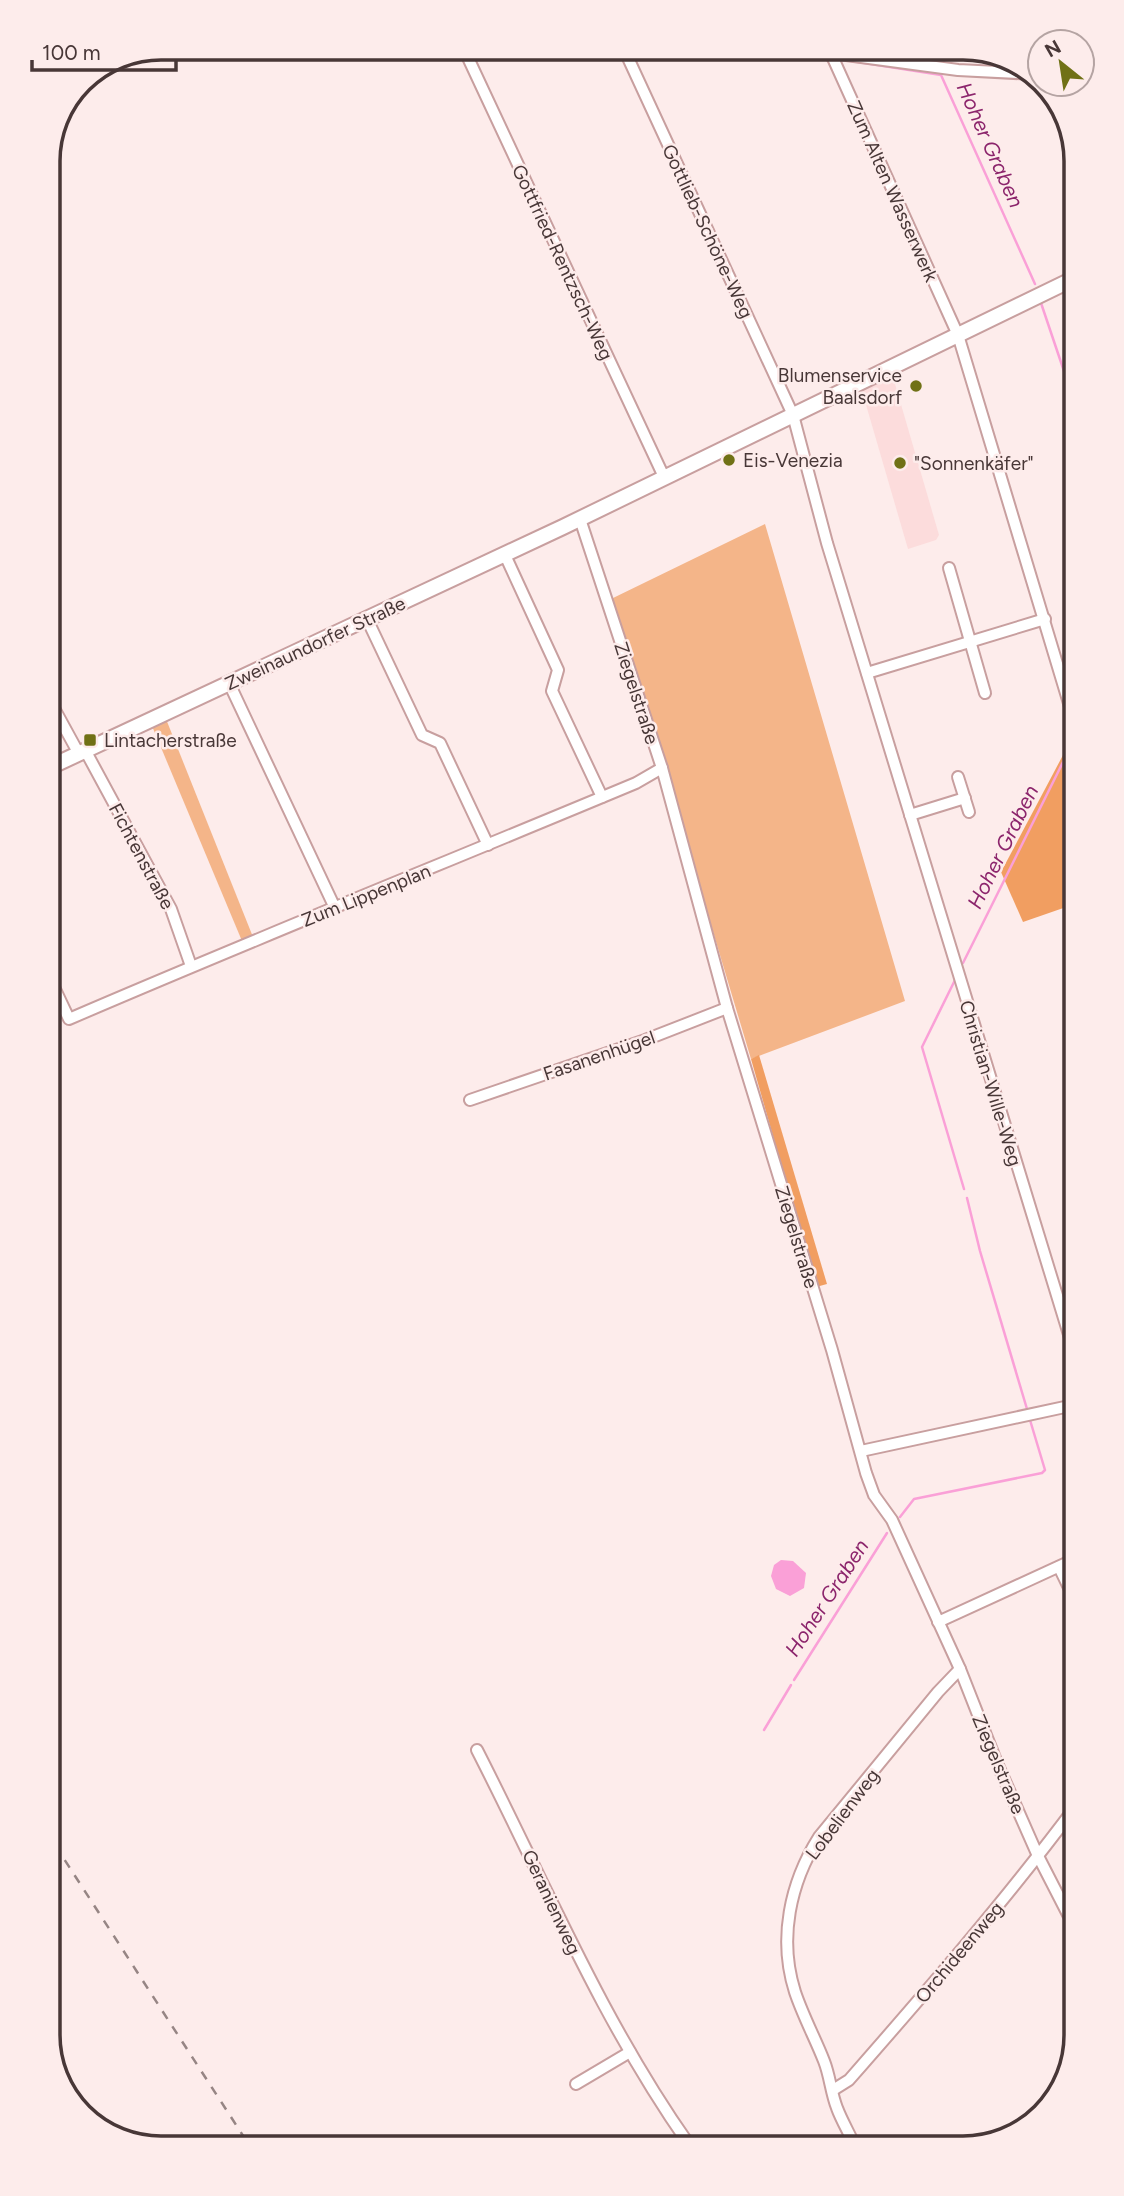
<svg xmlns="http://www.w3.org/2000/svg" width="1124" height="2196" font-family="Figtree,sans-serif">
	<rect width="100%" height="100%" fill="#fdeceb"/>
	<polygon fill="#fcdcdc" points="893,377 939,535 936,540 908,549 862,391"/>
	<g fill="#f4b589">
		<polygon points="765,524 905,1001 751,1059 630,653 611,599"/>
		<polygon points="166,719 253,937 242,941 152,726"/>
	</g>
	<g fill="#f19e61">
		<polygon points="1071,740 1072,905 1023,922 1001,872"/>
		<polygon points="759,1055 827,1284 816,1287 751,1059"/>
	</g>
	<polygon fill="#faa0d7" points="781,1560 793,1561 806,1573 804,1588 790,1596 776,1589 771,1576 774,1565"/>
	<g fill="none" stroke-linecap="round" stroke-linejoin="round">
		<g stroke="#faa0d7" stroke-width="2.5">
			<polyline points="783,47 825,57"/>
			<polyline points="845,60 941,75 1035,284"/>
			<polyline points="1041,303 1070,389"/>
			<polyline points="963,963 1071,746"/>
			<polyline points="955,980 922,1047 964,1189"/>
			<polyline points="967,1198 980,1251 1027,1409"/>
			<polyline points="900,1517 914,1499 1042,1473 1045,1470 1030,1420"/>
			<polyline points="794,1680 887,1533"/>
			<polyline points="764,1730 791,1685"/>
		</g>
		<defs>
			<g id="street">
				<polyline points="463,47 664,477"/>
				<polyline points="623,47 793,415 827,543 1074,1351"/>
				<polyline points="798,47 822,50 827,47"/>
				<polyline points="828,47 958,335 1071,710"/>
				<polyline points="832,57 839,54 958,70 1035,74"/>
				<polyline points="998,57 1004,71"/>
				<polyline points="580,519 662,768 727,1008 832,1350 866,1473 874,1495 892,1520 960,1669 997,1763 1038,1856 1076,1930"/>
				<polyline points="505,555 558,670 552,691 602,797"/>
				<polyline points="949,568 985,693"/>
				<polyline points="367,619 422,735 440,743 488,845"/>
				<polyline points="867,673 1045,619"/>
				<polyline points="229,683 335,908"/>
				<polyline points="50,701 79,754"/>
				<polyline points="85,750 171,909 191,966"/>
				<polyline points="958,777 969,812"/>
				<polyline points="910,815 965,798"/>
				<path d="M51 981 69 1019C257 938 447 862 636 783L662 768"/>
				<polyline points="470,1100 645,1040 727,1008"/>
				<polyline points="861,1451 1074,1405"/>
				<polyline points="1059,1567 1075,1600"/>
				<polyline points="938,1622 1075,1559"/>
				<polyline points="54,1652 54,1653"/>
				<path d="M477 1750C545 1883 602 2021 688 2143"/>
				<polyline points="576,2084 630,2052"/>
				<path d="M833 2090 849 2080C927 1991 1005 1901 1076 1806"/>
				<path d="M853 2142C848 2131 841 2119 837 2108 831 2093 830 2076 824 2061 815 2038 803 2016 795 1992 778 1939 790 1883 819 1837L938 1692 960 1669"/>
			</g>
			<polyline id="secondary" points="50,767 563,527 1069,281"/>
		</defs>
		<use href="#street" stroke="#c89f9f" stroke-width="14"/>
		<use href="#secondary" stroke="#c89f9f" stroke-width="18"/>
		<use href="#street" stroke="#fff" stroke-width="10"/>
		<use href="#secondary" stroke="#fff" stroke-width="14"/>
		<polyline stroke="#968584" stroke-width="2.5" stroke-dasharray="9 9" stroke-linecap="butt" points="55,1845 251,2148"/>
	</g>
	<g fill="#707116" stroke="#fdeceb" stroke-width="2.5">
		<circle cx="916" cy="386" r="7"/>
		<circle cx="729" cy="460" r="7"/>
		<circle cx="900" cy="463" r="7"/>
		<rect x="83" y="733" width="14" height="14" rx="3.5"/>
	</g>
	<g text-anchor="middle" stroke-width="5" stroke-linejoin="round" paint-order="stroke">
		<g font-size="19" fill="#483737" stroke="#fdeceb">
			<text transform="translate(893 191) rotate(66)" y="7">Zum Alten Wasserwerk</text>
			<text transform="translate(708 231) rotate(65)" y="7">Gottlieb-Schöne-Weg</text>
			<text transform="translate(563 262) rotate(65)" y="7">Gottfried-Rentzsch-Weg</text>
			<text transform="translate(315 643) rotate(-25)" y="7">Zweinaundorfer Straße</text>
			<text transform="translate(637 693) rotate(72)" y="7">Ziegelstraße</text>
			<text transform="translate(142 856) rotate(62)" y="7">Fichtenstraße</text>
			<text transform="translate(366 895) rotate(-22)" y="7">Zum Lippenplan</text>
			<text transform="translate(599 1055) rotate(-19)" y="7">Fasanenhügel</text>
			<text transform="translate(991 1083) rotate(73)" y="7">Christian-Wille-Weg</text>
			<text transform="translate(797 1237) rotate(73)" y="7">Ziegelstraße</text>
			<text transform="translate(999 1764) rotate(67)" y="7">Ziegelstraße</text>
			<text transform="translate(842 1814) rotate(-53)" y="7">Lobelienweg</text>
			<text transform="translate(552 1902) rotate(65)" y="7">Geranienweg</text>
			<text transform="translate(959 1952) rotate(-50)" y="7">Orchideenweg</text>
		</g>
		<g font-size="19" fill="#483737" stroke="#fdeceb" text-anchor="start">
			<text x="902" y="382" text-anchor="end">Blumenservice<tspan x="902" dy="22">Baalsdorf</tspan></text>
			<text x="743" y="467">Eis-Venezia</text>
			<text x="914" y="470">"Sonnenkäfer"</text>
			<text x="104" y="747">Lintacherstraße</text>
		</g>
		<g font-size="21" font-style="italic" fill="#8c256c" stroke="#fdeceb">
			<text transform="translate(990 145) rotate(66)" y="7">Hoher Graben</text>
			<text transform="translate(1003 847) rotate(-64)" y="7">Hoher Graben</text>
			<text transform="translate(827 1598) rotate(-57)" y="7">Hoher Graben</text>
		</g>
	</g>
	<path d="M0 0H1124V2196H0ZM161 60H963A101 101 0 0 1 1064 161V2035A101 101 0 0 1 963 2136H161A101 101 0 0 1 60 2035V161A101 101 0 0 1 161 60Z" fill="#fdeceb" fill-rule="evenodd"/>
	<path fill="none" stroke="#483737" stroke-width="3.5" d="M161 60H963A101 101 0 0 1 1064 161V2035A101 101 0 0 1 963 2136H161A101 101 0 0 1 60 2035V161A101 101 0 0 1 161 60Z"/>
	<g transform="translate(1061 63) rotate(330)"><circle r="33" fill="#fdeceb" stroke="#b5a4a3" stroke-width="2"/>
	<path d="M0-5L12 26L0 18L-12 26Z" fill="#707116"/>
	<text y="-10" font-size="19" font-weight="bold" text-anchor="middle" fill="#483737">N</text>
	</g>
	<path d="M32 60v10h144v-10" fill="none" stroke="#483737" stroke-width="3.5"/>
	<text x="42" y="60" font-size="21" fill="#483737" stroke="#fdeceb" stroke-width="5" paint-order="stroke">100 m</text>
</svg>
